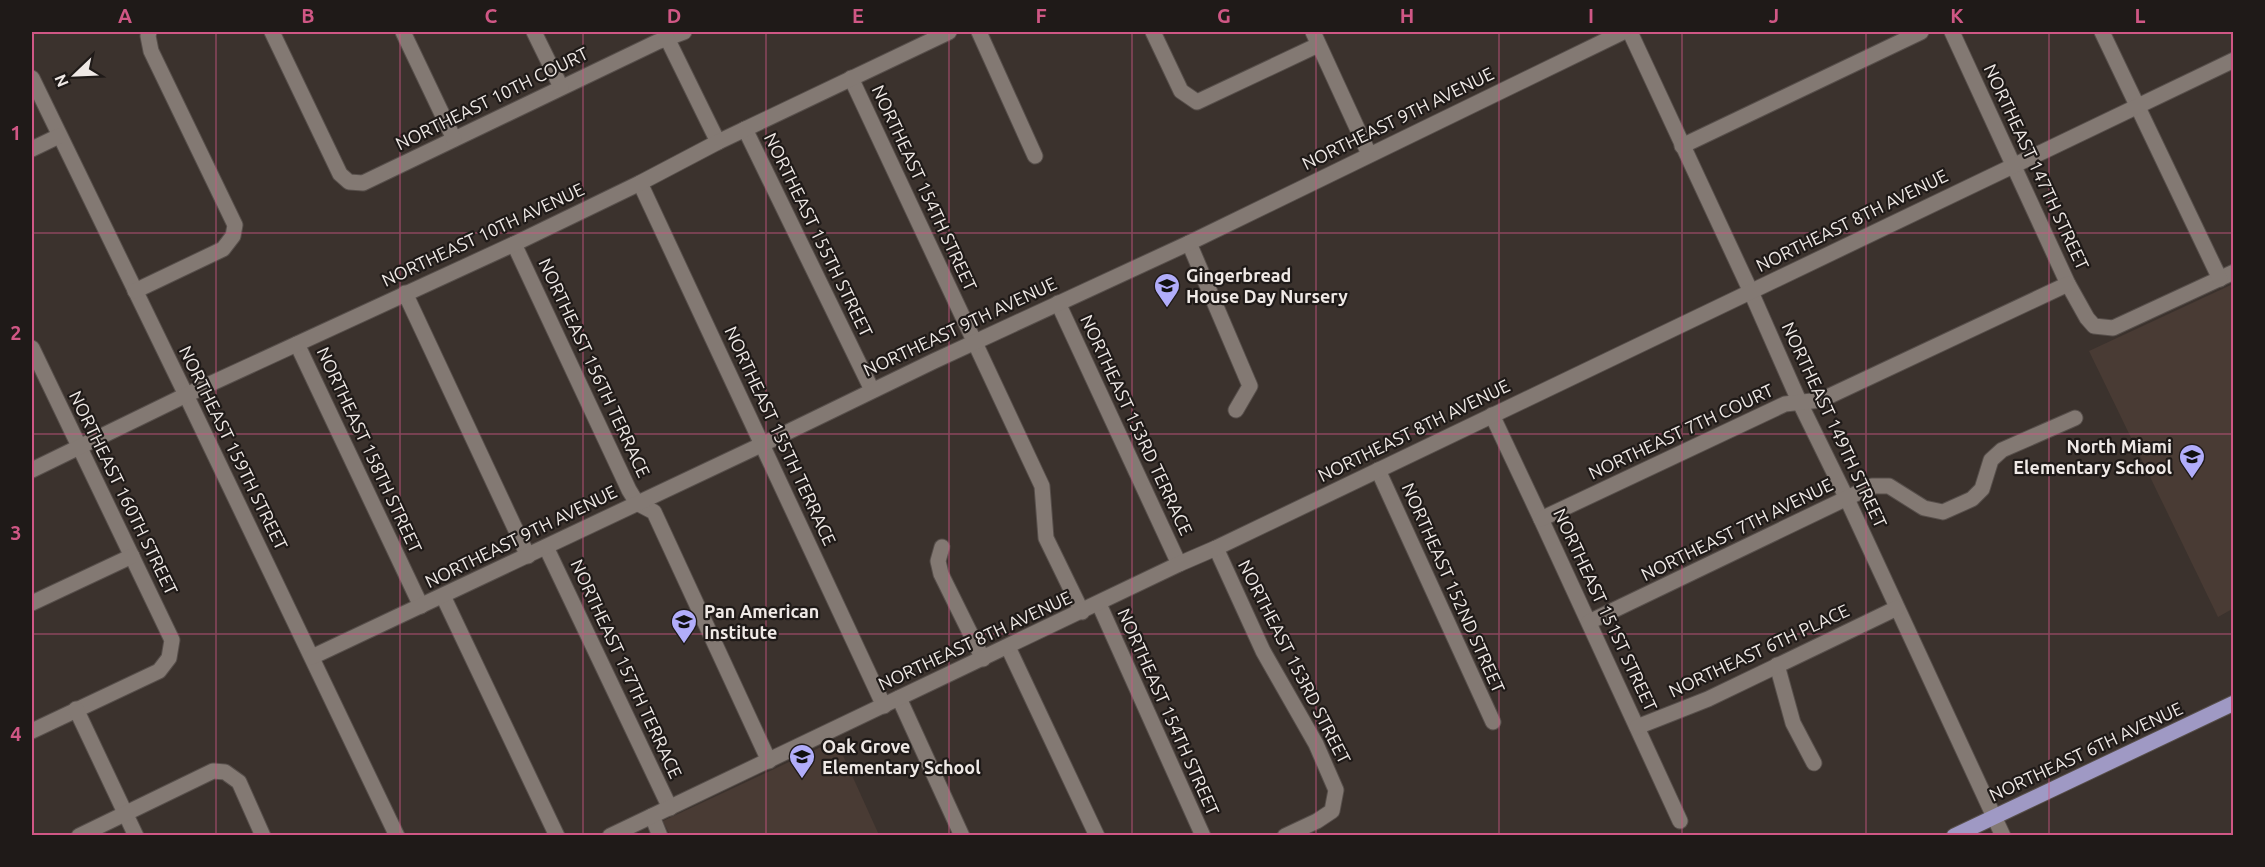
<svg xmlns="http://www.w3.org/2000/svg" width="2265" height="867" font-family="Ubuntu,sans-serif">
	<rect width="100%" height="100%" fill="#3b322d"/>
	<g fill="#493b34">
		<polygon points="2233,284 2234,608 2218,617 2089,351"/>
		<polygon points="836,740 879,835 670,835 663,821"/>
	</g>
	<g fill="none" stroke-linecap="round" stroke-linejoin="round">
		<defs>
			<g id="minor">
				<polyline points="272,32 340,174 349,182 363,183 657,42 684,32"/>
				<polyline points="403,32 454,139"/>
				<polyline points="534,32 561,87"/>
				<polyline points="664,32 718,142"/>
				<polyline points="979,32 1035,156"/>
				<polyline points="1153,32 1181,91 1197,102 1318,45"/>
				<polyline points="1313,32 1369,154"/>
				<polyline points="1630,32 1751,292 1799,401 1847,499 2003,836"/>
				<polyline points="1952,32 2068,284 2087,318 2094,326 2113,328 2234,272"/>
				<polyline points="2102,32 2220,279"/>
				<polyline points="32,78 186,395 397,836"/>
				<polyline points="851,78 1042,486 1046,538 1082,612"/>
				<polyline points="745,129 872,390"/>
				<polyline points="1682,146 1921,32"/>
				<polyline points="32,149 59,136"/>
				<polyline points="640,183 884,706"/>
				<polyline points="1189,243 1250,386 1236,410"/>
				<polyline points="514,244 629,490 637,503 654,512 769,761"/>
				<polyline points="135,291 223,249 233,236 235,225 151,51 148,36 149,32"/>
				<polyline points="405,293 528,556"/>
				<polyline points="1058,303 1179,564"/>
				<polyline points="297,344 421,606"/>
				<polyline points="32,348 172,640 169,658 159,671 32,731"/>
				<polyline points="1492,415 1541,519 1680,821"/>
				<polyline points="32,470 186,395 514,244 640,183 718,142 949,32"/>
				<polyline points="1378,470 1493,722"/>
				<polyline points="1541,519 1785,404 1821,400 2068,284"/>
				<polyline points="546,547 670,808"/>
				<polyline points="942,547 938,561 941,574 983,659"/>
				<polyline points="1216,548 1263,651 1316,744 1336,790 1332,811 1317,821 1285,836"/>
				<polyline points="443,596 557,836"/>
				<polyline points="32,603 132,556"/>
				<polyline points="1099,604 1203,836"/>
				<polyline points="1589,622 1872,486 1889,486 1924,508 1943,512 1972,499 1982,489 1991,460 2002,450 2075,418"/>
				<polyline points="1008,647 1097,836"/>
				<polyline points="312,657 763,444 934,361 1189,243 1623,32"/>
				<polyline points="1777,665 1793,723 1814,763"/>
				<polyline points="899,698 962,836"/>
				<polyline points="76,709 136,836"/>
				<polyline points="1637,727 1708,699 1897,608"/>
				<polyline points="652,816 660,836"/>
				<polyline points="79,836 213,771 225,772 239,782 263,836"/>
				<polyline points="610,836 1179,564 1216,548 2234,60"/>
			</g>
			<polyline id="major" points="1954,836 2234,703"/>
		</defs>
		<use href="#minor" stroke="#574f4b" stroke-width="17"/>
		<use href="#major" stroke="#574f4b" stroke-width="17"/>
		<use href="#minor" stroke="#837973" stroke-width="15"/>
		<use href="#major" stroke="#9f99c4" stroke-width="15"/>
	</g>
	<path fill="none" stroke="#d05785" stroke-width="1.5" stroke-opacity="0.55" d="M216 32V836M400 32V836M583 32V836M766 32V836M949 32V836M1132 32V836M1316 32V836M1499 32V836M1682 32V836M1866 32V836M2049 32V836M32 233H2234M32 434H2234M32 634H2234"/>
	<defs>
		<symbol id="school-pin" viewBox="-11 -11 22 30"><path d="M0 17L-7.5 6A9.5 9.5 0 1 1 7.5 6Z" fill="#b1adfa" stroke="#1f1a18"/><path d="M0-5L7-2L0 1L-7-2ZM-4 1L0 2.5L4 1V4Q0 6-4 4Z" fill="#111"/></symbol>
	</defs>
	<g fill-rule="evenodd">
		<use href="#school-pin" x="1152" y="271" width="30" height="40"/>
		<use href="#school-pin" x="2177" y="442" width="30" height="40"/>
		<use href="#school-pin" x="669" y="607" width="30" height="40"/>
		<use href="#school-pin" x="787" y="742" width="30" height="40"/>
	</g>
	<g text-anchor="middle" stroke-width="4.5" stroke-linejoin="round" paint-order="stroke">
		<g font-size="18" fill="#efe9e6" stroke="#1f1a18">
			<text transform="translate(492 99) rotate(-26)" y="6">NORTHEAST 10TH COURT</text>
			<text transform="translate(1398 119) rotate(-26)" y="6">NORTHEAST 9TH AVENUE</text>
			<text transform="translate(2036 167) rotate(65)" y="6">NORTHEAST 147TH STREET</text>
			<text transform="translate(924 188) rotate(65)" y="6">NORTHEAST 154TH STREET</text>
			<text transform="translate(1852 221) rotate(-26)" y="6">NORTHEAST 8TH AVENUE</text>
			<text transform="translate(483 235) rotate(-25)" y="6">NORTHEAST 10TH AVENUE</text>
			<text transform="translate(818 235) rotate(64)" y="6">NORTHEAST 155TH STREET</text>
			<text transform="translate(960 327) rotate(-25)" y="6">NORTHEAST 9TH AVENUE</text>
			<text transform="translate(594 368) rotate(65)" y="6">NORTHEAST 156TH TERRACE</text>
			<text transform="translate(1136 425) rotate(65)" y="6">NORTHEAST 153RD TERRACE</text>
			<text transform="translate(1834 425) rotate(65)" y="6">NORTHEAST 149TH STREET</text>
			<text transform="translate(1414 431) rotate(-26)" y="6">NORTHEAST 8TH AVENUE</text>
			<text transform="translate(1681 432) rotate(-25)" y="6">NORTHEAST 7TH COURT</text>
			<text transform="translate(780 436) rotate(65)" y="6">NORTHEAST 155TH TERRACE</text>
			<text transform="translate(233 448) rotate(64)" y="6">NORTHEAST 159TH STREET</text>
			<text transform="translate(369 450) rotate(65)" y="6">NORTHEAST 158TH STREET</text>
			<text transform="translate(123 493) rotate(64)" y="6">NORTHEAST 160TH STREET</text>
			<text transform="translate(1737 530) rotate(-26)" y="6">NORTHEAST 7TH AVENUE</text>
			<text transform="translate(521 537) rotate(-26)" y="6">NORTHEAST 9TH AVENUE</text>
			<text transform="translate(1453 588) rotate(66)" y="6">NORTHEAST 152ND STREET</text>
			<text transform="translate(1605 610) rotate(65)" y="6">NORTHEAST 151ST STREET</text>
			<text transform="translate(975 641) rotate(-25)" y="6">NORTHEAST 8TH AVENUE</text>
			<text transform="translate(1759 651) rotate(-25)" y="6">NORTHEAST 6TH PLACE</text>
			<text transform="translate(1294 662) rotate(63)" y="6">NORTHEAST 153RD STREET</text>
			<text transform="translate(626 669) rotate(65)" y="6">NORTHEAST 157TH TERRACE</text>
			<text transform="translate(1168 712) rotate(66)" y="6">NORTHEAST 154TH STREET</text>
			<text transform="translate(2086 752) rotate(-25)" y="6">NORTHEAST 6TH AVENUE</text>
		</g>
		<g font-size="18" font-weight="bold" fill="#efe9e6" stroke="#1f1a18" text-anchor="start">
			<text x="1186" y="282">Gingerbread<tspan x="1186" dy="21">House Day Nursery</tspan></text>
			<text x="2172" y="453" text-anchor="end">North Miami<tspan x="2172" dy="21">Elementary School</tspan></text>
			<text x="704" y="618">Pan American<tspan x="704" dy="21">Institute</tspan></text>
			<text x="822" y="753">Oak Grove<tspan x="822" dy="21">Elementary School</tspan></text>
		</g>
	</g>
	<rect width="2265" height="867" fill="none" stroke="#1f1a18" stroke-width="66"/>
	<g transform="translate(75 75) rotate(247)" stroke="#1f1a18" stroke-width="4.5" paint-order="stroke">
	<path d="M0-4.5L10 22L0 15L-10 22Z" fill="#efe9e6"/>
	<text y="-9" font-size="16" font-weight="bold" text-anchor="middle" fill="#efe9e6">N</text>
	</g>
	<rect x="33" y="33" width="2199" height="801" fill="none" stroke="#d05785" stroke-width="2"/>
	<g font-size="20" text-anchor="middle" font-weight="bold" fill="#d05785">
		<text x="125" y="23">A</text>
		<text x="308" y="23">B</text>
		<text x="491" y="23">C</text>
		<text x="674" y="23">D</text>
		<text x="858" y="23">E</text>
		<text x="1041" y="23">F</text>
		<text x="1224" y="23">G</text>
		<text x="1407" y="23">H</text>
		<text x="1591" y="23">I</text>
		<text x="1774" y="23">J</text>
		<text x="1957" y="23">K</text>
		<text x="2140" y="23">L</text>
		<text x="16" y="140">1</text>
		<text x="16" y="340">2</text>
		<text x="16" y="540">3</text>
		<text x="16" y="741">4</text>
	</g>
</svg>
